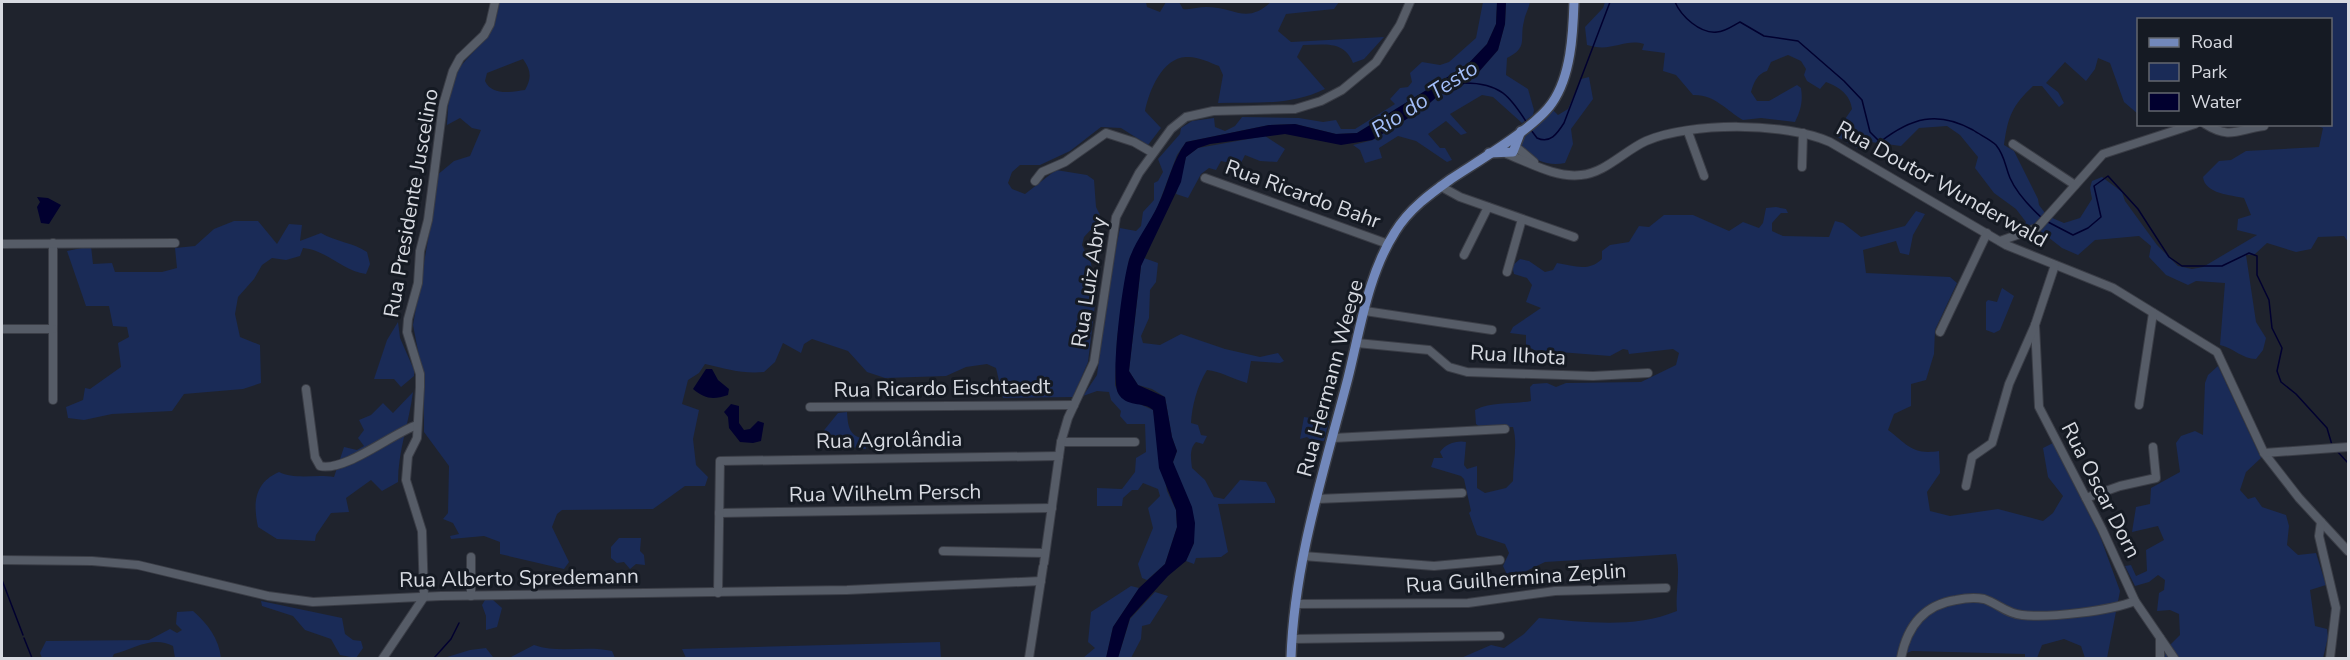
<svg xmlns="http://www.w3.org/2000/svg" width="2350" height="660" font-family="'Nunito Sans',sans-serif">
	<rect width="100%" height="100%" fill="#1f232d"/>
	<g fill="#1a2b57" fill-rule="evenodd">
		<path d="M498 2H1146L1147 7 1160 12 1166 2H1179L1183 9C1191 10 1198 7 1206 7 1235 7 1246 25 1271 2H1339L1334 9 1286 14 1278 31 1291 42 1384 37 1364 59 1353 63C1344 40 1324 45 1303 45L1297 57 1325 89C1290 106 1256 102 1218 103L1223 75 1219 66C1209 62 1197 56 1186 57 1162 58 1149 91 1145 111L1161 128 1148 145 1121 128 1101 127 1070 151 1040 165H1020L1012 172 1008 183 1012 189 1025 194 1056 170 1087 175 1094 180 1096 207 1100 215 1098 222 1084 237 1082 245 1091 263 1096 296 1088 362 1073 397 1003 398 996 368 987 364 966 367 946 376 885 378 867 372 848 351 812 339 804 344 801 353 783 343 775 362 764 372C743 374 726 369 705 364L699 373 688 380 682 404 699 410 693 439 696 465 708 477 705 486H685L653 509 562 510 557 514 552 527 569 562 564 569 500 554V542L484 536 451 539 450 536 459 534 453 523 443 519 448 513 449 466 424 432V382L413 325 431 223 436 176 454 161 470 156 481 130 472 128 460 118 447 125 449 93 458 69 490 33ZM523 59C531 70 532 78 525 90 511 92 492 96 485 81L487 73Z"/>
		<polygon points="1483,2 1497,2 1496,24 1487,44 1467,65 1357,133 1336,134 1295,124 1269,125 1186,142 1177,155 1158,206 1129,259 1117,338 1115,385 1119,395 1153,410 1167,491 1176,510 1177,527 1165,564 1147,580 1142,578 1138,564 1153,528 1148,508 1160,496 1158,489 1143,483 1138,490 1132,490 1123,498 1122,506 1097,506 1097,488 1122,489 1135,472 1136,458 1146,452 1145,424 1127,424 1120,416 1121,411 1111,400 1109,392 1097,391 1083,396 1097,375 1110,278 1120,228 1136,231 1141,226 1143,212 1154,200 1154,183 1158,181 1163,172 1158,159 1180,134 1181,128 1192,121 1214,118 1215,127 1225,131 1235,126 1242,117 1299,118 1323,122 1336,120 1341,129 1355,129 1395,104 1390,99 1400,88 1408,87 1412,82 1410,73 1422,62 1440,65 1449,62 1476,38"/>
		<path d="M1506 2H1530C1529 8 1525 14 1524 21 1519 40 1529 47 1507 58L1506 75 1528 89 1534 110 1533 115 1522 123 1493 97 1482 95 1450 114 1467 133 1461 135 1446 121 1428 134 1440 148H1445L1452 160 1447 162 1416 141 1398 136 1379 148 1382 158 1365 163 1360 150 1353 145 1373 140 1423 109 1441 93 1456 90 1477 74 1498 50 1505 24Z"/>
		<path d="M1605 2H2348V242L2344 236 2318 237 2311 249 2296 252 2267 243 2255 254 2246 255 2256 322 2266 338 2263 350 2256 359C2242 359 2234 348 2220 345L2225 283 2196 281 2188 285 2166 275 2149 257 2151 246 2139 236 2095 240 2078 255 2062 248 2039 230 2050 217 2064 223 2080 218 2092 199 2090 188 2092 181 2102 177 2122 192 2125 201 2157 245 2178 266 2192 269 2203 267 2257 235 2237 230 2238 219 2251 215 2244 198C2231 195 2205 194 2203 177L2219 161 2231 160 2246 151 2319 147 2323 128 2315 125 2330 124V20H2138V114L2124 102 2110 63 2098 58 2095 69 2086 81 2065 62 2046 83 2058 92 2064 103 2059 107 2042 86H2033C2012 106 2008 116 2004 145L2014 151 2038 199 2039 205 2045 213 2034 226H2024L2026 222 2016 209 1994 193 1975 168 1978 157 1960 135 1947 126 1919 128 1901 146 1871 142 1857 148 1834 135 1852 109C1850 94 1839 87 1826 82L1820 89 1807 81 1804 75 1806 69 1801 61 1788 55 1771 62 1767 71C1757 74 1754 82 1751 92L1757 101H1769L1797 85 1801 88C1803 101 1801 110 1795 122L1761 118 1743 120C1726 110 1714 94 1693 95L1676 75 1663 71 1665 53 1642 50 1644 44C1624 38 1612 53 1587 45L1585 27 1603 8Z"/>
		<path d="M1589 77 1593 99 1571 129 1573 144 1565 163C1547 167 1530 159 1520 144 1528 130 1542 122 1553 110L1558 115 1568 109 1581 79Z"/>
		<polygon points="1265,136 1285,149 1277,162 1260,161 1245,155 1240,165 1221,161 1216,170 1209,168 1201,174 1188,198 1176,194 1186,157 1198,148"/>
		<path d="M1776 207 1786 209 1788 213H1781L1772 223V231L1783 236 1829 237 1835 221 1843 223 1861 237 1905 226 1916 211 1925 214 1913 235 1909 255 1900 253 1896 241 1863 250 1866 273 1950 277 1957 283 1935 330 1934 354 1926 380 1911 384V406L1894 414 1888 430C1908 445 1912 455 1939 451L1940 473 1927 492 1930 511 1950 516 1998 509 2043 521 2053 513 2063 496 2048 477 2043 448 2053 443 2100 536 2120 591 2107 658H2085L2081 646 2064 639 2042 645 2037 658H2025V654L1912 651 1893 658H1461L1491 645 1504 648 1524 634 1539 618C1586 622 1633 629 1677 611 1675 591 1681 575 1676 554L1545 562 1509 579 1503 566 1509 553 1505 544 1477 535 1469 513 1471 511 1464 479 1461 476 1431 467 1434 458H1443L1440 452C1445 444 1457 440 1466 442L1464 465 1467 469 1477 466V488L1485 493 1506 488 1513 481C1513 462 1518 444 1513 427H1480L1476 424 1475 410C1493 401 1511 405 1531 401L1530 387 1533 384 1547 383 1556 387 1566 383 1641 382 1676 365 1679 353 1673 349 1629 354 1628 350 1623 349 1610 356 1534 350 1526 345V335L1510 333 1513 327 1541 308 1526 302 1532 285 1527 278 1514 274 1512 266 1520 259 1529 261 1545 272 1553 270 1557 263C1574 266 1589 272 1602 259V251L1610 245 1629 242 1639 226 1649 227 1664 215H1693L1729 231 1743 222 1759 228 1763 223 1766 208Z"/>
		<path d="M234 221H258L277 244 289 224 302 225 300 241 321 233C336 242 352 242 367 252L370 264 366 274C342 271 327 250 303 248L300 256 286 260 272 258 262 265 254 279 238 297 235 314 240 337 260 345 261 383 243 389 184 394 172 411 112 414 84 420 68 418 66 407 83 400 85 388 90 389 121 367 118 343 129 337 127 327 113 326 109 306H86L67 251 91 246 93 264 112 263 115 272H162L177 268 175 248 195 246 214 229Z"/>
		<path d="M1144 258 1158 263 1156 282 1150 290 1149 318 1141 336 1143 343 1160 345 1181 334 1225 349 1260 357 1278 353 1284 361 1280 363 1251 361 1247 383C1233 379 1220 371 1207 370 1197 386 1192 406 1191 423L1198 425 1201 435 1207 436 1203 444 1196 442C1189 449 1191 459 1192 468L1205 480 1214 497 1224 499 1240 480 1266 482 1275 499V503L1218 504 1228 552 1221 557 1196 558 1194 564 1186 561 1194 543 1173 462 1177 451 1172 437 1165 397 1152 389 1138 385 1129 371 1141 266Z"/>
		<polygon points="2002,288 2014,296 2000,330 1994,333 1986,330 1986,302 1988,300 1997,302"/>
		<polygon points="398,322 400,338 414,370 414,376 401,387 394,379 374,379 387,340"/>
		<polygon points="2218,366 2261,458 2246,472 2240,490 2248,499 2255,497 2262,507 2286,515 2289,526 2287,545 2298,555 2316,553 2326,585 2310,590 2315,626 2327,629 2328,637 2323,658 2162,658 2164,651 2180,635 2179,614 2170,610 2157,611 2159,593 2164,590 2165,580 2158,575 2149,582 2135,586 2125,566 2131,565 2136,576 2147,571 2146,550 2164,540 2158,526 2132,532 2136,507 2150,504 2151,488 2180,472 2176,443 2181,436 2195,431 2203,435 2205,383 2208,375"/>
		<path d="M413 392C409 423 398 451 398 482L382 491 371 480 346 498 349 512 331 513 316 535 315 541 277 539 258 527C253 503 254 483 279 472 295 480 316 474 334 477L344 447 357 450 364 446 358 438 364 430 359 420 371 415 383 403 393 413Z"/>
		<path d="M847 412C848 427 849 436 865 439L866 449C853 450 843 441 829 441L821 434 838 413Z"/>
		<polygon points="1304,417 1329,421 1324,441 1311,440 1307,437 1300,439"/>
		<polygon points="619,538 641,538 640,551 644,555 645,565 636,564 630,569 624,562 617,563 611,558 611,547"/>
		<polygon points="1131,586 1139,588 1113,627 1106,658 1083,658 1095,648 1088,642 1091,612"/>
		<polygon points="1155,592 1168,596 1150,624 1142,626 1141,639 1131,658 1118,658 1130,619"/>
		<polygon points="485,600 493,600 502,608 497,627 486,630 486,616 482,605"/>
		<polygon points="261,601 342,618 345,634 353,640 361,641 363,648 356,658 340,655 331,639 305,630 293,616 262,606"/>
		<path d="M193 611C208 624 219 639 221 658H175L173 646C153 635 133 649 114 654L112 658H42L40 653 46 641 149 640 170 629 177 633 182 630 176 624 177 612Z"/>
		<polygon points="940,642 941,658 686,658 682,649"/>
		<path d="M534 645C560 654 586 645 612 651L615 658H444L470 650 486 648 493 657H511Z"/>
	</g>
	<g fill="#01002f">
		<path d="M1497 2H1506L1505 24 1498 50 1477 74 1456 90 1441 93 1423 109 1372 140 1341 145 1285 134 1210 144 1198 148 1186 157 1181 182 1141 266 1129 371 1138 385 1165 397 1172 437 1177 451 1173 462 1192 507 1195 523 1194 543 1186 561 1168 576 1130 618 1118 658H1106L1113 627 1139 588 1165 564 1177 527 1176 510 1159 468 1153 410C1143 401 1126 408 1118 393 1110 377 1123 275 1130 257 1137 238 1150 223 1158 205 1168 184 1172 161 1186 142L1269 125 1295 124 1336 134 1357 133 1467 65 1487 44 1496 24Z"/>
		<polygon points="37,197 48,198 61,205 49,224 41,223 37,207 40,202"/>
		<path d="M706 369H712L718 380 729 389 728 395C713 400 705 399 693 389Z"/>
		<polygon points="731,404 739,406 739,423 744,430 750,429 758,421 764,423 761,441 753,443 740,442 729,428 728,417 724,412"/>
	</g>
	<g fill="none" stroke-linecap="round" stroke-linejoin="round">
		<g stroke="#01002f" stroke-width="1.5">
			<path d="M1675 2C1681 16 1700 34 1717 32 1725 32 1734 25 1740 22L1764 36 1798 41 1844 81 1862 100 1870 132 1880 142C1911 118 1937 110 1973 130 1980 135 1990 139 1996 145 2005 156 2005 166 2010 178 2017 194 2030 207 2042 218"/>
			<path d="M1465 83C1500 83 1510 96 1527 123"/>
			<path d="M1531 130 1537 138C1550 144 1557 134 1564 123L1610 2"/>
			<polyline points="2048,222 2073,235 2088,228 2101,217 2094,186 2108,176 2138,209 2169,257 2182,266 2222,266 2249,253 2257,256 2257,275 2269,300 2272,328 2282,348 2277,371 2281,382 2296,394 2327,428 2332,445"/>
			<polyline points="2337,451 2348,463"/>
			<polyline points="2,580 23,635"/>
			<polyline points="24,638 32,658"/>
			<polyline points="434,658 451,639 459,623"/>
		</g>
		<defs>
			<g id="minor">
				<path d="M2205 124C2230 140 2239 129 2264 126"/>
				<polyline points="1688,132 1704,176"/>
				<polyline points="2013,144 2075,185"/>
				<polyline points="1515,146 1534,162"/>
				<path d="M1507 154C1530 163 1556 178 1581 175 1605 173 1624 151 1646 141 1690 122 1786 122 1830 142L2006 245 2113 288 2217 352 2264 453 2299 498 2348 551"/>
				<polyline points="1802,167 1803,133"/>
				<polyline points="1205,178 1388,244"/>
				<polyline points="1035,181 1042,172 1065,162 1106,133 1134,142 1153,153"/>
				<polyline points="1440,186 1460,197 1574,237"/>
				<polyline points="2000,241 2037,228 2103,154 2195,124"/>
				<polyline points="53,243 53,400"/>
				<polyline points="2,244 175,243"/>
				<polyline points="1464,255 1488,207"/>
				<polyline points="1507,272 1522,219"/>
				<polyline points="1365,311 1492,330"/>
				<polyline points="2035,325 2039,407 2102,529 2135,601 2174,658"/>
				<polyline points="2,329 53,329"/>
				<polyline points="1940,332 1987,233"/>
				<polyline points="1357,343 1429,350 1449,367 1467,372 1593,376 1648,373"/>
				<path d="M306 389 315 457 320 466C345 472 391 434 417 425"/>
				<polyline points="2139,405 2153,313"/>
				<polyline points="810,407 1074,405"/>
				<polyline points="1333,438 1505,429"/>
				<polyline points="1061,442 1135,442"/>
				<polyline points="2264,453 2348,447"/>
				<polyline points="1966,486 1972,457 1992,443 2009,384 2035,325 2055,265"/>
				<polyline points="2086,498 2120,486 2156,478 2153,447"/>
				<polyline points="1317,499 1462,493"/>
				<polyline points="719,513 1052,508"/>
				<polyline points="2321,522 2319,536 2336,608 2330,658"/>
				<polyline points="943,551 1045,553"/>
				<polyline points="1303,556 1434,566 1500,560"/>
				<polyline points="471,557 471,596"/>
				<polyline points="2,560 92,561 138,565 268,596 313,602 441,596 847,590 1041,581"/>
				<polyline points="1044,563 1061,442 1068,418 1094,362 1116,217 1139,173 1171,129 1186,117 1213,111 1295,109 1321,101 1342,90 1376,62 1400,25 1410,2"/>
				<polyline points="718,593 720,461 1059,456"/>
				<polyline points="1295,604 1468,603 1555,591 1666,588"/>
				<polyline points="2160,638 2160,658"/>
				<polyline points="1292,639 1500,636"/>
				<polyline points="383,658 424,597 422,531 406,480 408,456 417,438 420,387 420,374 407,332 408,319 418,283 420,251 428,220 443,105 453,71 460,58 484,35 490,24 495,2"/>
				<polyline points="1029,658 1043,567"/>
				<path d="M1901 658C1907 627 1923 605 1956 600 1965 598 1975 597 1984 599 1997 603 2007 614 2022 615 2049 618 2110 611 2135 601"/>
			</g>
			<g id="major">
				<polyline points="1489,153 1513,152 1521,131"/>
				<path d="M1291 658C1294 563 1324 471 1348 378 1360 330 1368 274 1395 232 1409 209 1430 194 1451 179 1478 161 1535 128 1552 103 1571 76 1573 34 1574 2"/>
			</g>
		</defs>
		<use href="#minor" stroke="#3a3d46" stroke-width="10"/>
		<use href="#major" stroke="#3a3d46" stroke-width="12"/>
		<use href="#minor" stroke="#565c67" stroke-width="8"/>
		<use href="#major" stroke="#7288bb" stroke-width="9"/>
	</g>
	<g text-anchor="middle" stroke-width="6" stroke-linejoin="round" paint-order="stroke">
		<g font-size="21" fill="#d7dae1" stroke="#151a23">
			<text transform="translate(1942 184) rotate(29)" y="7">Rua Doutor Wunderwald</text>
			<text transform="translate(1303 194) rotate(20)" y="7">Rua Ricardo Bahr</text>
			<text transform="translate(411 203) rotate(-80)" y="7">Rua Presidente Juscelino</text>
			<text transform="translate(1089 282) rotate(-81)" y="7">Rua Luiz Abry</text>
			<text transform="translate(1518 355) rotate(3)" y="7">Rua Ilhota</text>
			<text transform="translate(1330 378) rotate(-75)" y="7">Rua Hermann Weege</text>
			<text transform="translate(942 388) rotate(-1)" y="7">Rua Ricardo Eischtaedt</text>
			<text transform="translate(889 440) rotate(-1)" y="7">Rua Agrolândia</text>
			<text transform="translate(2101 490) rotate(63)" y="7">Rua Oscar Dorn</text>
			<text transform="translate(885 493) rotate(-1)" y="7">Rua Wilhelm Persch</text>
			<text transform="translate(519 578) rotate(-1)" y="7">Rua Alberto Spredemann</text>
			<text transform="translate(1516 578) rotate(-4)" y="7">Rua Guilhermina Zeplin</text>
		</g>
		<g font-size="22" font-style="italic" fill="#a3bef9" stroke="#151a23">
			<text transform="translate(1424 98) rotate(-33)" y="8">Rio do Testo</text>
		</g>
	</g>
	<rect width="2350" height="660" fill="none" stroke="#d7dae1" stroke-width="6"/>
	<rect x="2137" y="18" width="195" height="108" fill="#151a23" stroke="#63676f" stroke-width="1.5"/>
	<rect x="2149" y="38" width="30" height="9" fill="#7288bb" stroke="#63676f" stroke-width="1.5"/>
	<text x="2191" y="48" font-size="18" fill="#d7dae1">Road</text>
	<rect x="2149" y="63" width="30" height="18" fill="#1a2b57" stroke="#63676f" stroke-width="1.5"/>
	<text x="2191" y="78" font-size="18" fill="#d7dae1">Park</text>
	<rect x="2149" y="93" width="30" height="18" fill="#01002f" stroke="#63676f" stroke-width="1.5"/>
	<text x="2191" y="108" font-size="18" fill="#d7dae1">Water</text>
</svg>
